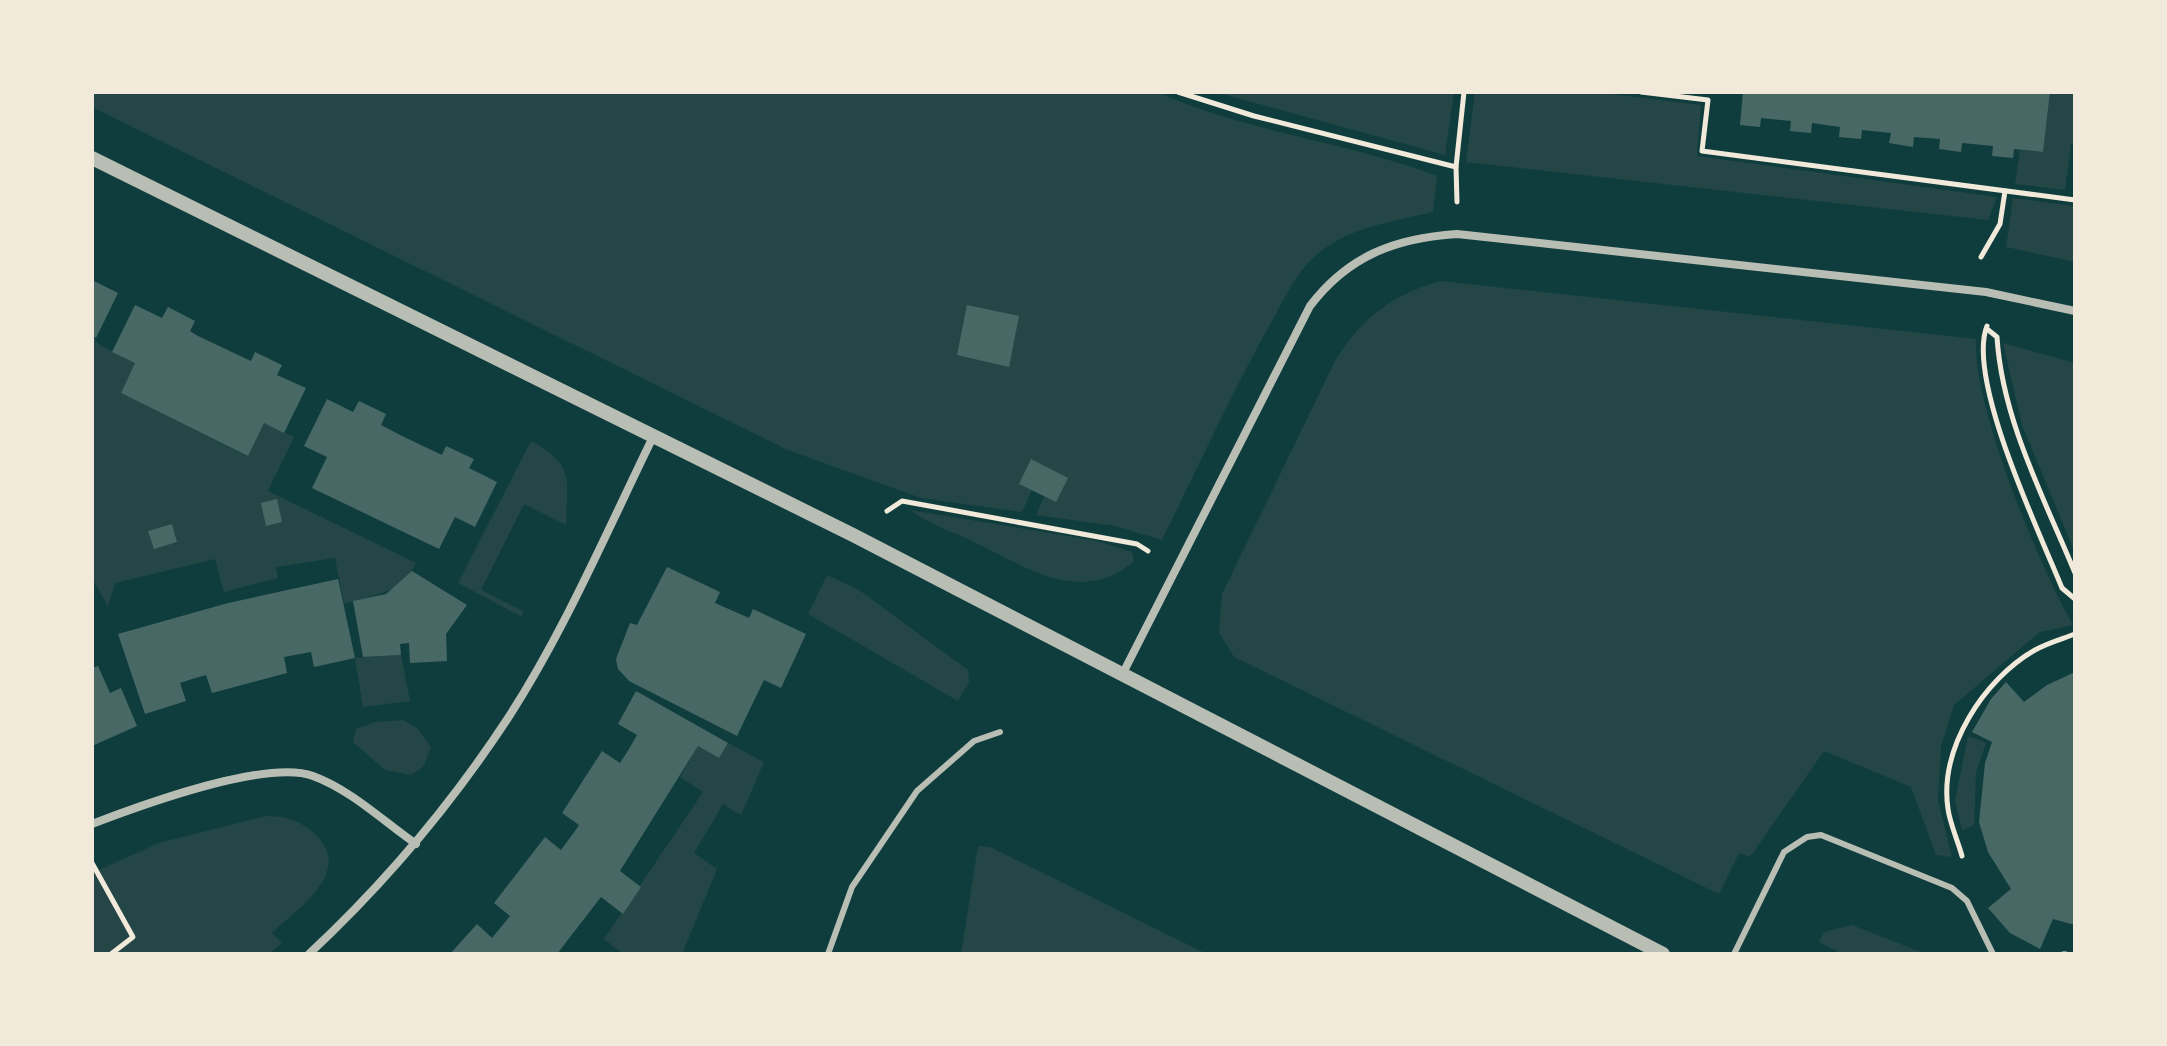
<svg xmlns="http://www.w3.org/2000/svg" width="2167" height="1046" font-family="'IBM Plex Serif',serif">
	<rect width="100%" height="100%" fill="#0f3d3e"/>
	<g fill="#244646">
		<path d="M92 92H1157C1249 133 1345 141 1437 176L1433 212C1394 221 1345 228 1314 257 1294 275 1282 304 1268 328 1230 397 1197 469 1162 540L1115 526 1036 515 1044 497 1056 501 1019 484 1032 490 1022 512 921 498 788 450 92 107Z"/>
		<polygon points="1215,92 1454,92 1445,155"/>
		<polygon points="1475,92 1595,92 1701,105 1697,156 1997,197 1988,220 1466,162"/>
		<polygon points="2050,92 2075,92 2075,144 2071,144 2065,190 2015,184 2020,150 2043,152"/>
		<polygon points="2013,198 2075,206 2075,262 2006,247"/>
		<path d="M1441 281 1976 339C1972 405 2039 565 2073 625L2040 632 1954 705 1941 746 1938 800 1952 857 1936 855 1911 787 1824 751 1750 857 1739 853 1719 894 1234 657 1219 632 1222 594 1335 361C1361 319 1392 294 1441 281Z"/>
		<path d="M92 336 100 345 135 363 121 393 247 456 264 423 294 437 268 491 416 563C402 594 372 595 344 604L335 558 276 567 278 578 224 592 215 559 115 583 108 606 92 578Z"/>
		<polygon points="2003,343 2075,363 2075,553 2022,425"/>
		<path d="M531 441C575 465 567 479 566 525L524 504 481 590 523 611 522 617 458 583Z"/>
		<path d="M910 510 1093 540 1132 552 1134 561C1083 606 1027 568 976 543 954 532 930 525 910 510Z"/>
		<polygon points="827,575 859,590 968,670 969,682 958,701 808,614"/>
		<polygon points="401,655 410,701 363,707 355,658"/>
		<polygon points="403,720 418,729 431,748 423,767 411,775 385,770 353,742 356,729 375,722"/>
		<polygon points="1968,736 1986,743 1976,773 1974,825 1962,830 1955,801"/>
		<polygon points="728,743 764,762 741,815 723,804 694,853 717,869 682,954 623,954 604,939 703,792 680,777 698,746 719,758"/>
		<path d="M266 816C287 816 301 821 316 835 354 872 297 909 272 933L282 943 269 954H92V873L159 843Z"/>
		<polygon points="978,846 990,847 1207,954 961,954"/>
		<polygon points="1852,925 1926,954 1843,954 1819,942 1824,932"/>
	</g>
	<g fill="#486865">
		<polygon points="1743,92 2050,92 2043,152 2014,149 2013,158 1992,156 1993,146 1962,143 1961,152 1939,149 1940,139 1914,137 1913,147 1889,143 1891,133 1862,130 1861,139 1839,137 1840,127 1812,123 1811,133 1790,131 1791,121 1761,118 1760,127 1740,125"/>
		<polygon points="92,280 118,293 96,338 92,336"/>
		<polygon points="135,305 162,318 168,307 195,321 190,331 198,336 251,361 255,352 282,365 277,375 306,388 284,433 264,423 248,456 121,393 135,363 112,352"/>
		<polygon points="967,305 1019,316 1009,367 957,355"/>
		<polygon points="327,399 353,412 359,401 386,414 381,425 402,436 442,455 446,446 474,459 469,468 497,482 475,527 455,517 439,549 312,488 327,457 304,446"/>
		<polygon points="1031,459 1068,478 1056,502 1019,484"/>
		<polygon points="277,499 282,522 266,526 261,503"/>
		<polygon points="172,524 177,542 154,549 148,531"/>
		<polygon points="667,567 720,592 715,603 749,618 753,609 806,634 781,688 764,680 737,736 629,681 618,669 616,659 630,623 637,625"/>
		<polygon points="412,571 467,605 446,634 447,661 410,663 409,643 400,644 401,655 363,657 353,601 386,594"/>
		<polygon points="338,579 355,658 314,667 311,652 284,657 287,673 212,693 206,675 192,679 180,683 186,701 145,714 118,634 228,603"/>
		<polygon points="98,666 110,693 121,688 137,726 92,746 92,668"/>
		<polygon points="2075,672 2075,925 2053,919 2040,949 2010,933 1988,908 2011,889 1988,852 1979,822 1985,763 1992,742 1972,732 1991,699 2006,682 2024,702 2047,685"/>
		<polygon points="636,691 728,743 719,758 698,746 620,871 641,887 623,914 601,897 557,954 450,954 477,924 492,938 510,916 494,903 545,837 561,850 575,831 579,825 562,813 602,751 620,763 629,749 637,735 618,724"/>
	</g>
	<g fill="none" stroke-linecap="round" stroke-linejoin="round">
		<g stroke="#f1e9da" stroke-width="5">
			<polyline points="1178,92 1254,116 1456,167 1457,202"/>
			<polyline points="1641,92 1708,100 1702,151 2075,200"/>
			<polyline points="1456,167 1464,92"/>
			<polyline points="1981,257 2000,224 2005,191"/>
			<path d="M1987 326C1966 379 2039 531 2062 588L2075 599"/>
			<path d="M1987 329 1997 337C2002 419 2044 498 2075 573"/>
			<polyline points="887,511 902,501 1137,544 1148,551"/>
			<path d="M1962 856C1958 841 1950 824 1948 809 1939 748 1984 679 2035 650 2047 643 2062 639 2075 634"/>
			<polyline points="92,863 133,937 111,954"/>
			<polyline points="2063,954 2066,954"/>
		</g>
		<g stroke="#b8beb3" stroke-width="6">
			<polyline points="828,954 852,887 917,791 974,741 1000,732"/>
			<polyline points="1734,954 1784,852 1807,837 1821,835 1952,888 1967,901 1993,954"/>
		</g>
		<g stroke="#b8beb3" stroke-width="8">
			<path d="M1122 675 1310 306C1348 256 1395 238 1457 234L1986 292 2075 311"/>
			<path d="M92 824C139 806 266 759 313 776 351 790 383 821 416 844"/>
			<path d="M309 954C385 883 451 805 508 718 565 630 607 531 653 437"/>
		</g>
		<polyline stroke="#b8beb3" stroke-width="14" points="92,158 853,535 1663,954"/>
	</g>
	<rect width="2167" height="1046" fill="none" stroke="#f1e9da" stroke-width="188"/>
</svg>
